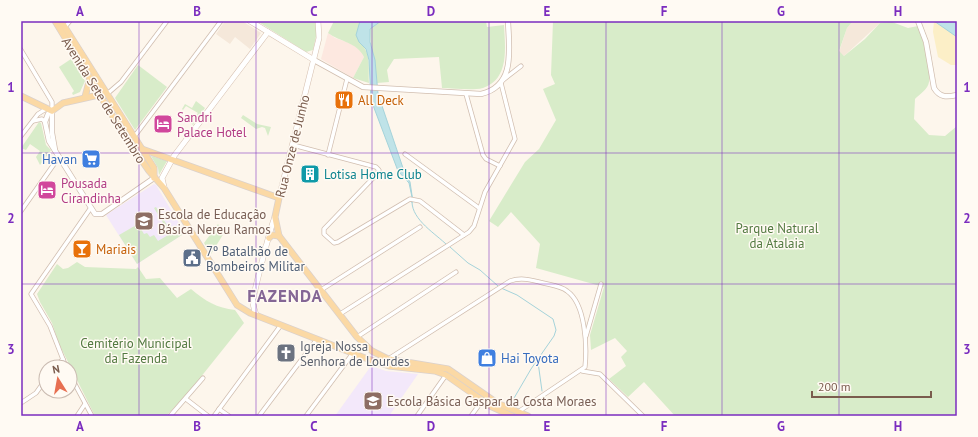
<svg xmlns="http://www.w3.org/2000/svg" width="978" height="437" font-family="'PT Sans',sans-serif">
	<rect width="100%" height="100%" fill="#fdf6ec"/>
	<g fill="#f5e8da">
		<polygon points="225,21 242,21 261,33 250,49 235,37 230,44 216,34"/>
		<polygon points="853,21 875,21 880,23 844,56 839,52 847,28"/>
	</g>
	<polygon fill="#fde8e0" points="328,33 335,38 350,43 361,50 364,57 353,78 321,59"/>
	<g fill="#f3e8fa">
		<polygon points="154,184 156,185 185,233 137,264 106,215"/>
		<polygon points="371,366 386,371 418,374 389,416 335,416"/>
	</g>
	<g fill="#d8ecc9">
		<polygon points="257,21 316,21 317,32 313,50 306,52"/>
		<path d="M334 21H360L359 42C372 52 368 69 369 83L353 78 364 57C357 42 340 42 328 33Z"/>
		<path d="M381 21H486L487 27 504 25C505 47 510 79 483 88 471 91 454 88 442 88L439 57 394 59 387 70 389 82 377 83C375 65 370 47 370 29Z"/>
		<path d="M553 21H853L847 28 839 51 844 56 865 39 880 23 892 22 908 28 918 26C923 38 931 69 929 82 928 89 920 94 915 99L914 119 929 135 945 136 957 126V416H675L644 382 628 397 609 379 626 366 621 357 627 351 615 338 591 350 590 335 604 287 536 268 540 244 511 212 498 227 489 221 525 162 539 149 556 120 543 89 555 84 551 75Z"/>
		<polygon points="71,59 85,81 80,92 73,95 72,93 74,91 59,67"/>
		<polygon points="138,65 167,87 135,130 115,98"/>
		<polygon points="196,101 205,108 193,125 190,122 198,113 186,106 183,110 182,109 185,104 192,108"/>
		<polygon points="243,115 257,124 271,127 268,136 265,128 262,127 256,129 241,118"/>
		<polygon points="39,122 41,123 46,145 51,150 40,165 36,157 40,151 30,144 26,150 21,148"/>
		<polygon points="151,156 167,161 159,175 158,168"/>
		<polygon points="156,207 173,235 184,232 185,233 137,264 119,235 138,224 144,234 147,233 150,237 154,235 158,241 170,234 154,208"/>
		<polygon points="218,224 224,233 211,254 204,243"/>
		<path d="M77 262 85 267 136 269 138 267 146 279 160 278 177 298 191 289C205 301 217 308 235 310L244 323 188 393 166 416H95L59 344 52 323 40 302 37 294 57 264 63 269 68 268Z"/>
	</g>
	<polygon fill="#fcefc7" points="934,21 957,37 957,65 951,65 938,57 933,32"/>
	<g fill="#bfe3e8" stroke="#a5d3da">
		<polygon points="360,21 381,21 370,29 370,42 375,60 378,94 403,168 410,182 413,202 411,202 412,197 409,183 398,171 371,100 369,60 366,49 359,42 356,35"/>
		<polygon points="934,21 957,21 957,37"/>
	</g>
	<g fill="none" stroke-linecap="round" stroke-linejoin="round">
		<g stroke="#a5d3da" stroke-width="1">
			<path d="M412 202C412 220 436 234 447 245"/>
			<polyline points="450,247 468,263 480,270 498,286"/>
			<polyline points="501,288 517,295 553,319 556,330 554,336 531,369 510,405"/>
			<polyline points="538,362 542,391"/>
		</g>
		<defs>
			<g id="minor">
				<polyline points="65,27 70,21"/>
				<polyline points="21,50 52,102 52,111"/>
				<polyline points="503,80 521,66"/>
				<polyline points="107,94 121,82 167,21"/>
				<polyline points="466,94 483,155 486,159 500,166"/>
				<polyline points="33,121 42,119 45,122"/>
				<polyline points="21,136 38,114 46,109"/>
				<polyline points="134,137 221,21"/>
				<polyline points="293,145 376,167 379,170 376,175 324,229 324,234 334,243 338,242 410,199 420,201 464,235"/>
				<polyline points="405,154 479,208"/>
				<polyline points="328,155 347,79"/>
				<polyline points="21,211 59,157"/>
				<polyline points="321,290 420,227"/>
				<polyline points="340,314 469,232 474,226 485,192 515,139 501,83"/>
				<polyline points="586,336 601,284"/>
				<polyline points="357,337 456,272"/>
				<path d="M382 363 510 281C521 277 532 280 543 283 551 285 561 286 567 291 586 304 587 347 585 367L518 412"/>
				<polyline points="56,367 63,359"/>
				<polyline points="66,367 50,326 31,294 90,209"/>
				<polyline points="582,371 600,374 643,416"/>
				<polyline points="70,375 92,416"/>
				<polyline points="186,399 208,416"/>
				<polyline points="21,403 36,393 46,379"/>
				<polyline points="219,409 229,416"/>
				<polyline points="77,416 85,404"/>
				<polyline points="170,416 203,378"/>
				<polyline points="214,416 281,325"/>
				<polyline points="259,416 317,339"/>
				<polyline points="306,416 353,353"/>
				<polyline points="417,416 446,375"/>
				<polyline points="471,416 482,401"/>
			</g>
			<g id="tertiary">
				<path d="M918 21 926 42 934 88C940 98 947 97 957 95"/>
				<path d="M314 60 363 87 481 94C516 86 509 49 508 21"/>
				<polyline points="52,111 48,114 45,122 49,141 95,214 102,214 154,178"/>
				<polyline points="52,111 52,133 55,150"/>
			</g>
			<g id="secondary">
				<polyline points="250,21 314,60"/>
				<polyline points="164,187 162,178 174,156 268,32"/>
				<polyline points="279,198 319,38 318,21"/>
				<path d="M256 315C255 311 253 306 253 302 253 295 271 225 275 217"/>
			</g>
			<g id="primary">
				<polyline points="55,21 124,135 149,171 164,188 237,305 250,313 365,358 389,366 435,371 446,375 490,406 512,416"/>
				<polyline points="61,21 154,168 154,178"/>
				<polyline points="21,96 52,111 63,103 103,94"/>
				<polyline points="85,97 90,78"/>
				<polyline points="142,149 279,198 275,217 279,236 357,337 372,351 388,359 448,369 497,403 528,416"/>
				<polyline points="269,238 272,235 279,236"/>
			</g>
		</defs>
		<use href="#minor" stroke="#d1beb0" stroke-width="5"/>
		<use href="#tertiary" stroke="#d1beb0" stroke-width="6"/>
		<use href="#secondary" stroke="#d6c0b0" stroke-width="6"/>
		<use href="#primary" stroke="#dad1cd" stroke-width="7"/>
		<use href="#minor" stroke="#fff" stroke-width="3.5"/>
		<use href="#tertiary" stroke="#fff" stroke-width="4.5"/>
		<use href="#secondary" stroke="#fff" stroke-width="5"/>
		<use href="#primary" stroke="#fbd9a5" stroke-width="5.5"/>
	</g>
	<path fill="none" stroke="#7b2cbf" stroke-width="1" stroke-opacity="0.55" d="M139 21V416M256 21V416M372 21V416M489 21V416M606 21V416M722 21V416M839 21V416M21 153H957M21 284H957"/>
	<defs>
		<symbol id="restaurant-square" viewBox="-11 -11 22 22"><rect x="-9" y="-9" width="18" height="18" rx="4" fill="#e8710a" stroke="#fffaf3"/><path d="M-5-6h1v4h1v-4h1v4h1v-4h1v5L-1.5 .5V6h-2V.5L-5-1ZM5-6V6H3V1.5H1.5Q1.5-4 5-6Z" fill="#fff"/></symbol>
		<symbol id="hotel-square" viewBox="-11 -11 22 22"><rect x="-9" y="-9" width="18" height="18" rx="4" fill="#d1479c" stroke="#fffaf3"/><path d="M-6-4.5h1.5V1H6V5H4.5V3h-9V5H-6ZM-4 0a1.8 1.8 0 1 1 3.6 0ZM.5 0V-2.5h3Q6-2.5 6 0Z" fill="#fff"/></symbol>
		<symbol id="supermarket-square" viewBox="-11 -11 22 22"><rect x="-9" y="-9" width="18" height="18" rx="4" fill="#3f7fe0" stroke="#fffaf3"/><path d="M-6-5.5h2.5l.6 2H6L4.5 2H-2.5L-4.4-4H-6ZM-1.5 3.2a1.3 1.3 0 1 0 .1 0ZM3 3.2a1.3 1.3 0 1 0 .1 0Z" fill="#fff"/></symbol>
		<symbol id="building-square" viewBox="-11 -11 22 22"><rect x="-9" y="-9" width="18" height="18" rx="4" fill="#0f9aa8" stroke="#fffaf3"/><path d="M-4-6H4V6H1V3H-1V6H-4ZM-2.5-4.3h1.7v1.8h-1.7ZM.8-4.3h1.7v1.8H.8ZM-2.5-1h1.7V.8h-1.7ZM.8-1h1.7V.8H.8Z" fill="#fff"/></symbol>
		<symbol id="school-square" viewBox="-11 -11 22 22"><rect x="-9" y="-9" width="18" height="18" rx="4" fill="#8d6e63" stroke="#fffaf3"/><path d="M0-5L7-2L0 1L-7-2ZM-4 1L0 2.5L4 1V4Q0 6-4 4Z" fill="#fff"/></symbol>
		<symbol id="bar-square" viewBox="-11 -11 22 22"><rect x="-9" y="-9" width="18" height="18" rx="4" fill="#e8710a" stroke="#fffaf3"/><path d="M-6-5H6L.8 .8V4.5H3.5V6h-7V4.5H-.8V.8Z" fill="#fff"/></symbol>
		<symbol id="civic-square" viewBox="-11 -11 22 22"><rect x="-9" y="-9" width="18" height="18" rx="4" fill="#5c6f8a" stroke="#fffaf3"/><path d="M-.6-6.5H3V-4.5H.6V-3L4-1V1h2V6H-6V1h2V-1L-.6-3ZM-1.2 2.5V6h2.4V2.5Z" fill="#fff"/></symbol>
		<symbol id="church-square" viewBox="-11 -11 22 22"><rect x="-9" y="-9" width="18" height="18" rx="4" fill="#6b7280" stroke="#fffaf3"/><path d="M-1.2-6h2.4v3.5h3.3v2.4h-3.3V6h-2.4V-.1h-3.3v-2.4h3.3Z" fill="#fff"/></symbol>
		<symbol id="shop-square" viewBox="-11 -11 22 22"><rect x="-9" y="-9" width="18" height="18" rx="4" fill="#3f7fe0" stroke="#fffaf3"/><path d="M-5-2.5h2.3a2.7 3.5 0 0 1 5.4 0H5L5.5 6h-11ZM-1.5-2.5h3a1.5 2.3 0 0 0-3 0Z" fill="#fff"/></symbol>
	</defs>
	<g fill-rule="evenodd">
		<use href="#restaurant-square" x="333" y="89" width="22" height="22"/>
		<use href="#hotel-square" x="152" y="113" width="22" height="22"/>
		<use href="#supermarket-square" x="80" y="148" width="22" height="22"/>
		<use href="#building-square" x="299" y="163" width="22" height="22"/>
		<use href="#hotel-square" x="36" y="179" width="22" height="22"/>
		<use href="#school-square" x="133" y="210" width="22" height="22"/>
		<use href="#bar-square" x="71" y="238" width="22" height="22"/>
		<use href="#civic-square" x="181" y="247" width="22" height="22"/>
		<use href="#church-square" x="275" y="342" width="22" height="22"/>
		<use href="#shop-square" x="476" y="347" width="22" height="22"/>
		<use href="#school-square" x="362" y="390" width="22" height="22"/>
	</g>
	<g text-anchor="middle" stroke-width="3" stroke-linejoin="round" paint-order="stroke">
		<g font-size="13" fill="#7a5c4d" stroke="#fffaf3">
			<text transform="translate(104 100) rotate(58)" y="5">Avenida Sete de Setembro</text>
			<text transform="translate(292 146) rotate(-76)" y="5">Rua Onze de Junho</text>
		</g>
		<g font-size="13" fill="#c56008" stroke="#fffaf3" text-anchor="start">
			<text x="358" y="105">All Deck</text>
			<text x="96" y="254">Mariais</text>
		</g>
		<g font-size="13" fill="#b23c85" stroke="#fffaf3" text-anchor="start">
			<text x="177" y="122">Sandri<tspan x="177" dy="15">Palace Hotel</tspan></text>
			<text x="61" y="188">Pousada<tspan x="61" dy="15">Cirandinha</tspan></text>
		</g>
		<g font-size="13" fill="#366cbe" stroke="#fffaf3" text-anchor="end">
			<text x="77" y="164">Havan</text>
			<text x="501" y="363" text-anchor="start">Hai Toyota</text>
		</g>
		<g font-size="13" fill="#0d838f" stroke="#fffaf3" text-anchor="start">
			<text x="324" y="179">Lotisa Home Club</text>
		</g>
		<g font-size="13" fill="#785e54" stroke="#fffaf3" text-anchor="start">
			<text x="158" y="219">Escola de Educação<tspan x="158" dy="15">Básica Nereu Ramos</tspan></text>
			<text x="387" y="406">Escola Básica Gaspar da Costa Moraes</text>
		</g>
		<g font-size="13" fill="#537a41" stroke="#fffaf3">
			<text x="777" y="233">Parque Natural<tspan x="777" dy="15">da Atalaia</tspan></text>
			<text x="136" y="348">Cemitério Municipal<tspan x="136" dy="15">da Fazenda</tspan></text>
		</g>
		<g font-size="13" fill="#4e5e75" stroke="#fffaf3" text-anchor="start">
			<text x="206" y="256">7º Batalhão de<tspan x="206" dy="15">Bombeiros Militar</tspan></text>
		</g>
		<g font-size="13" fill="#5b616d" stroke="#fffaf3" text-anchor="start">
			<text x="300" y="351">Igreja Nossa<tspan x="300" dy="15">Senhora de Lourdes</tspan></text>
		</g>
		<g font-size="17" font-weight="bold" letter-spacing="1" fill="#846695" stroke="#fffaf3">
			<text x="285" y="302">FAZENDA</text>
		</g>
	</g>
	<rect width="978" height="437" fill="none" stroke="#fffaf3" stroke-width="44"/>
	<g transform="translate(58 379) rotate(349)"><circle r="19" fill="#fffaf3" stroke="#cabbb1"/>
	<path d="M0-3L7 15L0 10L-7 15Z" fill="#e76f51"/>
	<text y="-6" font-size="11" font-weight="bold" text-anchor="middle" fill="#7a5c4d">N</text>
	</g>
	<path d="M812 391v6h119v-6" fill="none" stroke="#7a5c4d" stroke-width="2"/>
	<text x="818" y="391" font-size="12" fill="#7a5c4d" stroke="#fffaf3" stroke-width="3" paint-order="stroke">200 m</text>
	<rect x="22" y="22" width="934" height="393" fill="none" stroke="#7b2cbf" stroke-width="1.5"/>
	<g font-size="13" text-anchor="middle" font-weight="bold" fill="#7b2cbf">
		<text x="80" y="16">A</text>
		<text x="197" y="16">B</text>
		<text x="314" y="16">C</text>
		<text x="431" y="16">D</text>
		<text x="547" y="16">E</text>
		<text x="664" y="16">F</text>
		<text x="781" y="16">G</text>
		<text x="898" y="16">H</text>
		<text x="11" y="92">1</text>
		<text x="967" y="92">1</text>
		<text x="11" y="223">2</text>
		<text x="967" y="223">2</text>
		<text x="11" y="354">3</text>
		<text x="967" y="354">3</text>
		<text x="80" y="431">A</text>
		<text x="197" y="431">B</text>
		<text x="314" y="431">C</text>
		<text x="431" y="431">D</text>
		<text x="547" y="431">E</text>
		<text x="664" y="431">F</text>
		<text x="781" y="431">G</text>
		<text x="898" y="431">H</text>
	</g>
</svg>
